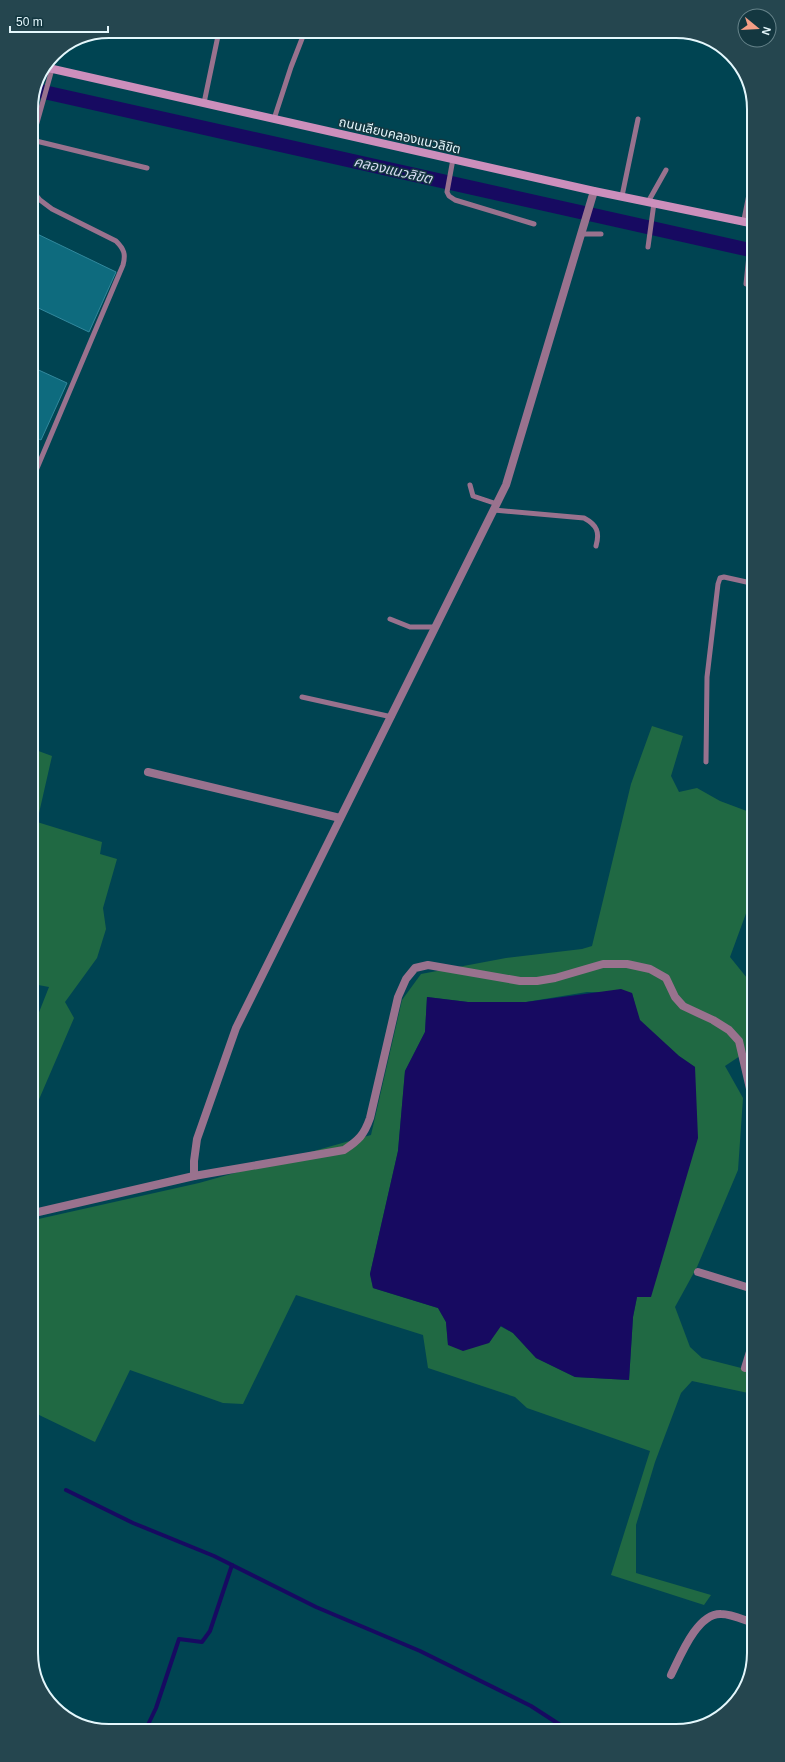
<svg xmlns="http://www.w3.org/2000/svg" width="785" height="1762" font-family="Helvetica,'Noto Sans Thai',sans-serif">
	<rect width="100%" height="100%" fill="#004452"/>
	<g fill="#206943" fill-rule="evenodd">
		<path d="M652 726 683 736 671 776 679 792 697 788 720 801 752 813V897L730 957 747 978 752 981V1048L725 1066 743 1098 738 1170 697 1267 675 1307 690 1347 702 1358 753 1371V1394L692 1381 681 1393 655 1462 636 1525V1573L711 1595 704 1605 611 1575 650 1451 527 1408 515 1397 428 1368 423 1335 296 1295 243 1404 223 1403 130 1370 95 1442 35 1413 34 1220 199 1183 371 1135 402 1000 421 974 506 958 582 949 592 946 631 784ZM587 992 632 993 639 1020 679 1056 695 1067 637 1297 633 1317 629 1380 575 1377 536 1358 513 1333 500 1326 489 1343 448 1345 446 1322 438 1308 373 1288 370 1274 398 1151 405 1071 425 1032 427 997 468 1002H526Z"/>
		<polygon points="33,749 52,756 37,822 102,842 100,854 117,859 103,908 106,929 97,958 65,1002 74,1018 34,1111 34,1025 49,987 33,984"/>
	</g>
	<polygon fill="#170a61" points="621,989 632,993 640,1020 679,1056 695,1067 698,1138 651,1297 637,1297 633,1317 629,1380 575,1377 536,1358 513,1333 501,1326 489,1343 463,1351 448,1345 446,1322 438,1308 373,1288 370,1274 398,1151 405,1071 425,1032 427,997 468,1002 526,1002"/>
	<g fill="none" stroke-linecap="round" stroke-linejoin="round">
		<g stroke="#170a61" stroke-width="4">
			<polyline points="66,1490 133,1523 214,1556 316,1607 420,1651 531,1706 565,1728"/>
			<polyline points="145,1731 156,1708 179,1639 202,1642 210,1631 232,1565"/>
		</g>
		<polyline stroke="#170a61" stroke-width="14" points="35,90 750,250"/>
	</g>
	<g fill="#0e6b7e" stroke="#32889d">
		<polygon points="31,231 116,272 89,332 32,305"/>
		<polygon points="32,367 67,383 41,440 32,436"/>
	</g>
	<g fill="none" stroke-linecap="round" stroke-linejoin="round">
		<g stroke="#99728e" stroke-width="5">
			<polyline points="204,103 219,31"/>
			<polyline points="274,119 291,67 305,31"/>
			<polyline points="32,140 147,168"/>
			<polyline points="31,144 52,69"/>
			<polyline points="453,159 447,192 449,196 455,200 534,224"/>
			<path d="M31 189 40 200 52 209 116 241C124 249 126 254 123 265L32 480"/>
			<polyline points="622,196 638,119"/>
			<polyline points="648,202 666,170"/>
			<polyline points="582,234 601,234"/>
			<polyline points="648,247 654,203"/>
			<polyline points="746,284 750,246"/>
			<polyline points="470,485 473,496 497,504"/>
			<path d="M494 510 584 518C597 525 600 532 596 546"/>
			<polyline points="390,619 410,627 435,627"/>
			<polyline points="302,697 392,717"/>
			<polyline points="706,762 707,677 718,584 720,578 724,577 751,583"/>
		</g>
		<g stroke="#99728e" stroke-width="8">
			<polyline points="745,222 750,197"/>
			<polyline points="148,772 340,818"/>
			<polyline points="194,1176 194,1161 197,1139 236,1028 506,485 594,191"/>
			<path d="M34 1213 194 1176 344 1150C359 1140 364 1135 370 1118L398 997 406 979 415 968 428 965 520 981H537L555 978 603 964H627L650 969 666 978 675 997 683 1006 713 1020 729 1030 739 1041 751 1093"/>
			<polyline points="698,1272 753,1289"/>
			<polyline points="745,1368 753,1342"/>
			<path d="M671 1675C680 1657 697 1613 721 1614 732 1614 744 1620 754 1623"/>
		</g>
		<polyline stroke="#cc8fbc" stroke-width="8" points="44,67 594,191 750,223"/>
	</g>
	<g text-anchor="middle" stroke-width="3" stroke-linejoin="round" paint-order="stroke">
		<g font-size="13" fill="#e4f7fc" stroke="#143740">
			<text transform="translate(400 135) rotate(13)" y="5">ถนนเลียบคลองแนวลิขิต</text>
		</g>
		<g font-size="14" font-style="italic" fill="#d6dbf3" stroke="#143740">
			<text transform="translate(393 170) rotate(13)" y="5">คลองแนวลิขิต</text>
		</g>
	</g>
	<path d="M0 0H785V1762H0ZM109 38H676A71 71 0 0 1 747 109V1653A71 71 0 0 1 676 1724H109A71 71 0 0 1 38 1653V109A71 71 0 0 1 109 38Z" fill="#25464f" fill-rule="evenodd"/>
	<path fill="none" stroke="#e4f7fc" stroke-width="2" d="M109 38H676A71 71 0 0 1 747 109V1653A71 71 0 0 1 676 1724H109A71 71 0 0 1 38 1653V109A71 71 0 0 1 109 38Z"/>
	<g transform="translate(757 28) rotate(108)"><circle r="19" fill="#143740" stroke="#67848b"/>
	<path d="M0-3L7 15L0 10L-7 15Z" fill="#f49e86"/>
	<text y="-6" font-size="11" font-weight="bold" text-anchor="middle" fill="#e4f7fc">N</text>
	</g>
	<path d="M10 26v6h98v-6" fill="none" stroke="#e4f7fc" stroke-width="2"/>
	<text x="16" y="26" font-size="12" fill="#e4f7fc" stroke="#143740" stroke-width="3" paint-order="stroke">50 m</text>
</svg>
